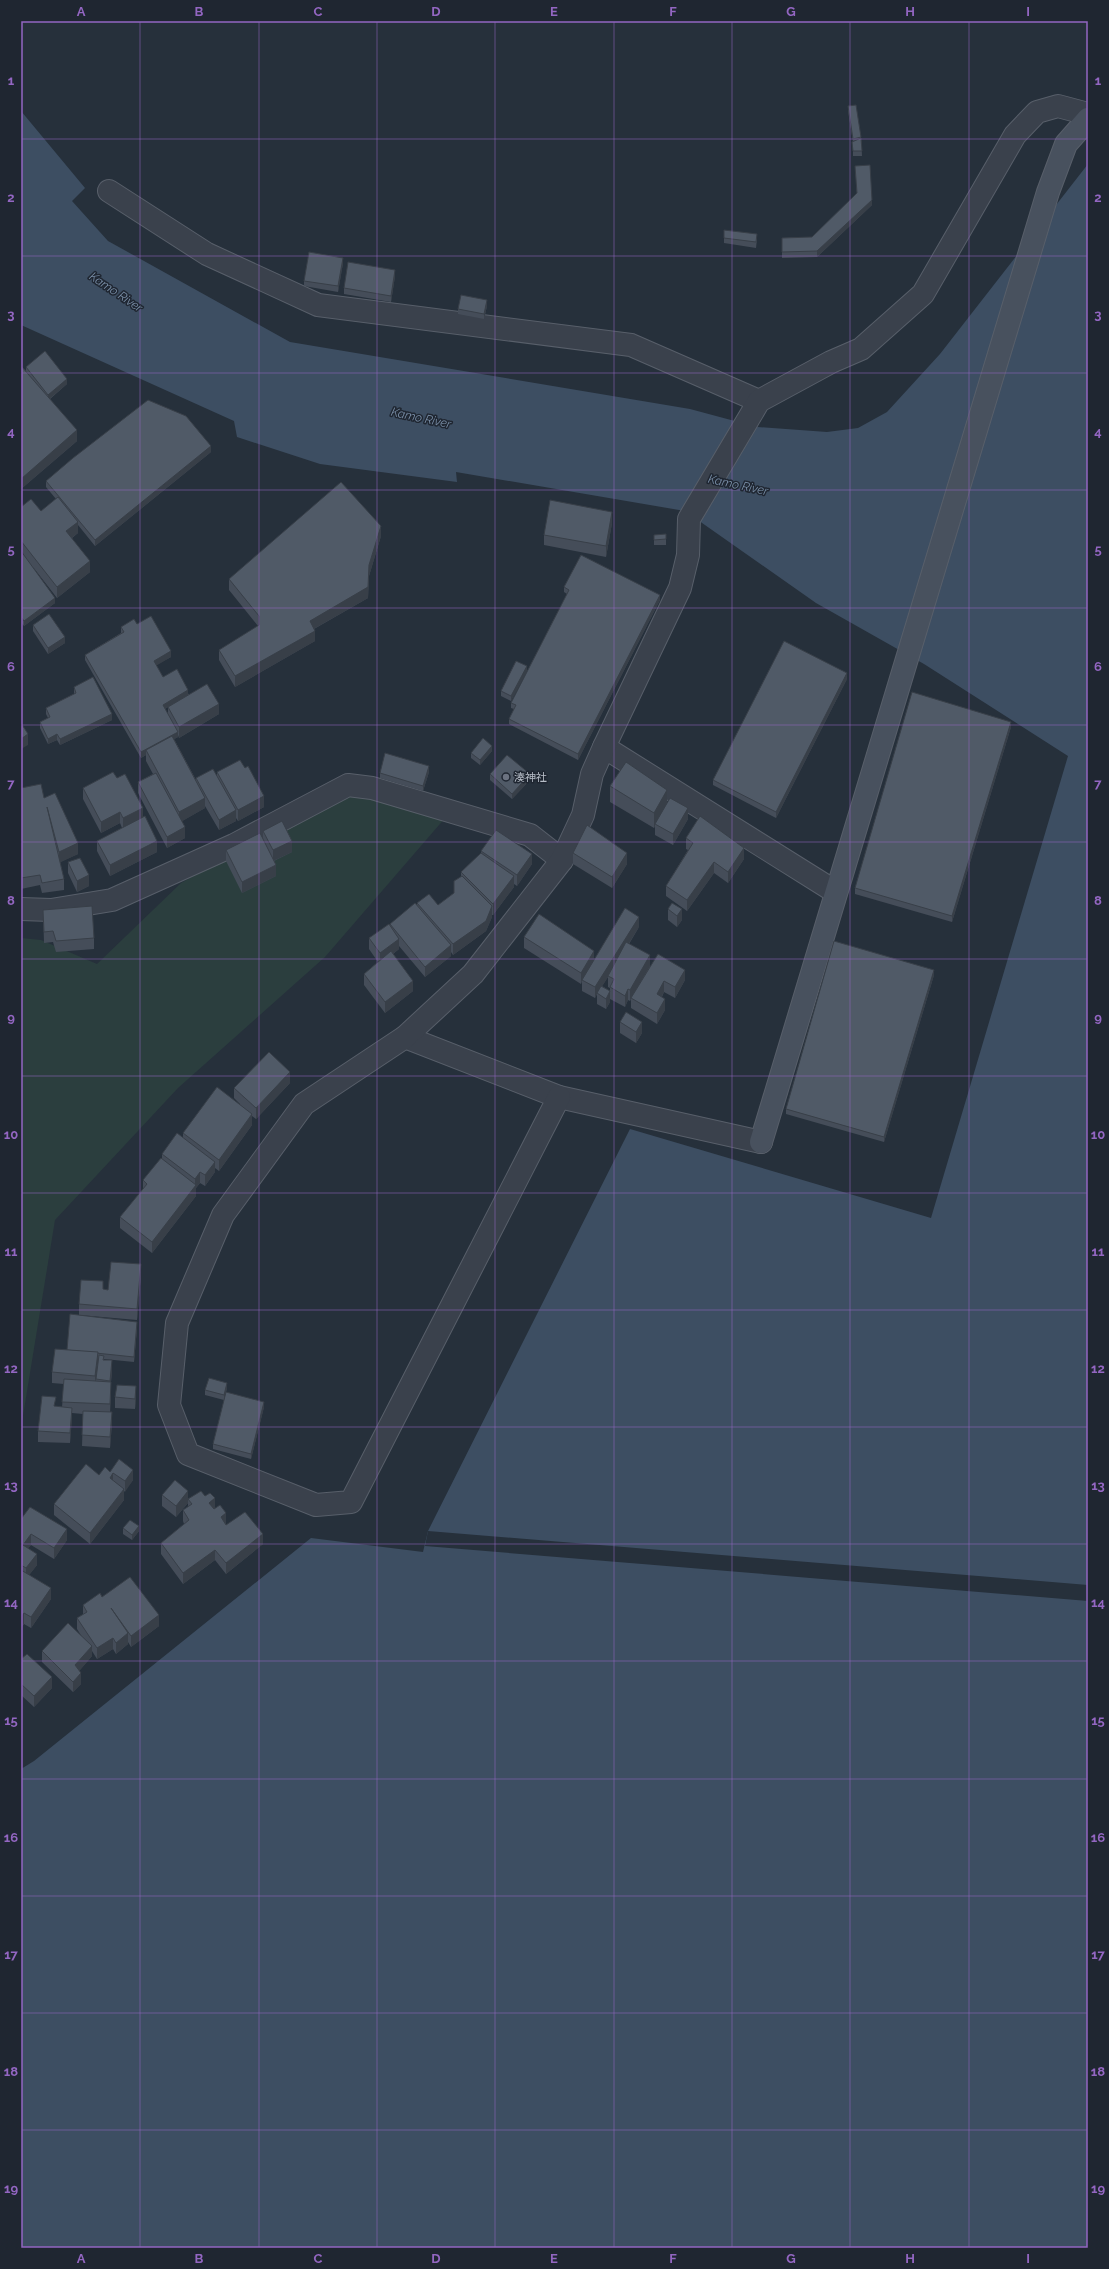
<svg xmlns="http://www.w3.org/2000/svg" width="1109" height="2269" font-family="Raleway,'Noto Sans JP',sans-serif">
	<rect width="100%" height="100%" fill="#26303b"/>
	<polygon fill="#2b3e3e" points="346,793 452,810 325,957 178,1088 55,1220 21,1428 21,938 41,940 97,964 181,883"/>
	<polygon fill="#3d4e62" points="21,111 85,188 72,201 108,241 290,342 690,409 757,427 827,432 858,428 887,412 940,354 1088,164 1088,2248 21,2248 21,1769 34,1761 311,1538 423,1552 428,1531 630,1129 931,1218 1068,756 924,664 816,603 685,511 456,472 457,482 320,464 237,437 234,421 21,325"/>
	<polygon fill="#26303b" points="428,1531 1088,1585 1088,1601 425,1546"/>
	<g fill="none" stroke-linecap="round" stroke-linejoin="round">
		<defs>
			<g id="street">
				<polyline points="109,191 207,254 318,305 631,345 759,401"/>
				<polyline points="604,747 834,891"/>
				<polyline points="21,909 51,910 112,900 234,845 348,785 372,788 530,835 562,860"/>
				<polyline points="405,1037 559,1097 761,1142"/>
				<polyline points="559,1097 351,1502 316,1505 188,1454 169,1405 177,1323 223,1215 304,1104 405,1037 473,974 562,860 583,815 592,774 604,747 680,588 688,555 689,519 759,401 831,362 861,349 923,294 1015,135 1037,112 1058,106 1088,114"/>
			</g>
			<path id="secondary" d="M761 1142C854 825 952 509 1048 192L1066 144 1088 119"/>
		</defs>
		<use href="#street" stroke="#585f6a" stroke-width="24"/>
		<use href="#secondary" stroke="#585f6a" stroke-width="24"/>
		<use href="#street" stroke="#3a414c" stroke-width="22"/>
		<use href="#secondary" stroke="#48515e" stroke-width="22"/>
	</g>
	<g fill="#454d59" fill-rule="evenodd">
		<polygon points="848,106 861,137 862,156 853,156 853,142 848,111"/>
		<polygon points="855,166 872,205 817,257 782,258 782,238 812,237 857,194"/>
		<polygon points="724,238 757,239 756,248 724,243"/>
		<polygon points="343,263 338,292 304,286 304,281"/>
		<polygon points="395,276 391,302 344,294 344,288"/>
		<polygon points="487,306 484,319 458,314 458,309"/>
		<polygon points="21,366 26,371 26,367 67,384 50,399 77,441 21,489"/>
		<polygon points="211,452 95,546 78,525 78,533 72,538 90,572 57,598 33,567 55,603 24,626 21,622 21,507 41,511 56,499 46,487 46,481"/>
		<polygon points="612,523 606,557 544,545 544,535"/>
		<polygon points="654,535 666,539 666,545 654,545"/>
		<polygon points="381,536 369,576 368,598 314,629 315,641 235,687 219,660 219,650 258,626 229,590 229,579"/>
		<polygon points="564,587 660,600 578,760 509,724 509,719 514,709 511,708 511,703 567,594 564,592"/>
		<path d="M137 624 171 657 156 665 163 677 219 714 179 738 178 735V737L174 739 196 780V778L217 776V772L264 807 238 821 236 818V821L219 830 205 806V808L182 821 185 838 167 848 138 793V782L153 774 146 761V755L141 758 85 660V655L121 633V627ZM168 707V714L165 709Z"/>
		<polygon points="33,625 65,643 48,654 33,631"/>
		<polygon points="527,671 511,701 501,696 501,691"/>
		<polygon points="847,679 776,818 713,785 713,780"/>
		<polygon points="74,687 112,720 60,745 57,740 48,744 40,728 40,722 48,718 46,714 46,708 74,694"/>
		<polygon points="1011,727 952,922 855,894 855,888"/>
		<polygon points="492,751 480,765 471,758 471,753"/>
		<polygon points="429,772 423,791 380,778 380,773"/>
		<polygon points="490,774 530,780 512,799 490,780"/>
		<polygon points="117,778 143,818 157,852 110,876 97,851 97,841 122,828 120,823 101,833 83,799 83,788"/>
		<polygon points="610,786 667,803 688,819 673,845 655,835 655,826 654,828 610,802"/>
		<polygon points="21,788 44,798 78,854 60,862 64,879 64,890 42,893 40,885 21,889"/>
		<polygon points="263,831 292,852 274,861 276,876 242,893 226,861 226,850 263,838"/>
		<polygon points="686,838 744,859 728,883 714,873 687,911 666,896 666,886 688,850 686,849"/>
		<polygon points="481,851 532,864 517,886 514,884 514,887 493,915 492,915 492,917 486,931 453,955 451,952 451,956 425,977 399,946 399,949 393,954 413,991 385,1013 364,985 364,974 378,962 369,949 369,938 390,925 390,924 417,905 417,903 438,905 454,893 461,877 461,872 481,853"/>
		<polygon points="573,853 627,864 612,888 573,864"/>
		<polygon points="68,862 89,886 77,892 68,873"/>
		<polygon points="672,903 682,920 677,927 668,920 668,909"/>
		<polygon points="43,910 94,938 94,949 56,952 53,942 44,943"/>
		<path d="M639 927 629 944 650 966 685 980 675 998 664 992 662 997 665 1010 657 1024 631 1008V999L630 1001 628 1000 625 1007 610 999V1002L606 1009 597 1004V994L595 998 582 991V981L581 984 524 948V937L594 960ZM608 977V987L610 988V991L602 986Z"/>
		<polygon points="934,975 884,1142 786,1114 786,1109"/>
		<polygon points="620,1022 642,1033 636,1043 620,1033"/>
		<polygon points="290,1083 256,1119 252,1116 252,1125 219,1171 215,1168 215,1172 205,1186 200,1183 196,1188 196,1196 152,1253 120,1228 120,1217 143,1189 143,1180 162,1159 162,1154 183,1137 183,1133 240,1104 234,1098 234,1088"/>
		<polygon points="141,1275 137,1320 79,1315 79,1304 103,1289 108,1290"/>
		<polygon points="137,1328 134,1362 104,1359 104,1360 112,1371 111,1382 111,1393 110,1412 112,1423 110,1448 82,1446 83,1414 72,1413 70,1443 38,1442 38,1431 56,1406 62,1407 64,1384 52,1383 52,1372 67,1350"/>
		<polygon points="227,1388 224,1400 205,1395 205,1390"/>
		<polygon points="115,1397 136,1397 135,1409 115,1408"/>
		<polygon points="264,1407 251,1459 213,1449 213,1444"/>
		<polygon points="110,1472 133,1480 124,1492 124,1500 90,1544 54,1515 54,1504 99,1475"/>
		<polygon points="162,1495 188,1499 215,1508 226,1524 263,1544 226,1574 215,1560 183,1584 161,1554 161,1543 184,1524 183,1521 183,1510 188,1507 188,1503 176,1517 162,1506"/>
		<polygon points="21,1519 67,1540 54,1559 31,1545 28,1548 37,1565 29,1575 51,1599 31,1628 24,1624 21,1628"/>
		<polygon points="123,1528 139,1531 132,1540 123,1534"/>
		<polygon points="102,1597 159,1626 131,1647 128,1642 128,1644 116,1654 113,1649 97,1659 92,1651 92,1656 79,1671 81,1684 73,1692 42,1662 42,1651 82,1637 77,1629 77,1618 83,1615 83,1605"/>
		<polygon points="21,1659 52,1688 34,1707 21,1695"/>
	</g>
	<g fill="#383f48">
		<polygon points="872,200 872,205 817,257 817,251"/>
		<polygon points="343,258 343,263 338,292 338,286"/>
		<polygon points="395,270 395,276 391,302 391,296"/>
		<polygon points="487,300 487,306 484,319 484,314"/>
		<polygon points="67,379 67,384 48,400 48,395"/>
		<polygon points="77,430 77,441 21,489 21,479"/>
		<polygon points="211,446 211,452 95,546 95,540"/>
		<polygon points="612,512 612,523 606,557 606,546"/>
		<polygon points="78,522 78,533 66,542 66,531"/>
		<polygon points="381,526 381,536 369,576 368,598 310,631 310,621 369,565"/>
		<polygon points="90,561 90,572 57,598 57,587"/>
		<polygon points="660,595 660,600 578,760 578,754"/>
		<polygon points="55,598 55,603 24,626 24,621"/>
		<polygon points="315,631 315,641 235,687 235,676"/>
		<polygon points="65,637 65,643 48,654 48,648"/>
		<polygon points="171,651 171,657 154,667 154,661"/>
		<polygon points="527,666 527,671 511,701 511,696"/>
		<polygon points="847,673 847,679 776,818 776,812"/>
		<polygon points="188,690 188,695 163,710 163,705"/>
		<polygon points="219,704 219,714 179,738 179,727"/>
		<polygon points="112,714 112,720 60,745 60,739"/>
		<polygon points="1011,722 1011,727 952,922 952,916"/>
		<polygon points="178,732 178,737 148,754 146,750 146,755 141,758 141,752"/>
		<polygon points="28,734 28,745 21,749 21,739"/>
		<polygon points="57,734 57,740 48,744 48,739"/>
		<polygon points="492,746 492,751 480,765 480,760"/>
		<polygon points="429,766 429,772 423,791 423,786"/>
		<polygon points="530,774 530,780 512,799 512,794"/>
		<polygon points="667,790 667,806 655,824 655,826 654,828 654,813"/>
		<polygon points="264,796 264,807 238,821 238,810"/>
		<polygon points="205,798 205,808 179,823 179,812"/>
		<polygon points="143,808 143,818 123,829 123,818"/>
		<polygon points="688,808 688,819 673,845 673,834"/>
		<polygon points="236,810 236,821 219,830 219,820"/>
		<polygon points="120,812 120,823 101,833 101,822"/>
		<polygon points="185,827 185,838 167,848 167,837"/>
		<polygon points="157,841 157,852 110,876 110,865"/>
		<polygon points="292,841 292,852 273,861 273,850"/>
		<polygon points="78,843 78,854 59,863 59,852"/>
		<polygon points="744,848 744,859 728,883 728,872"/>
		<polygon points="627,853 627,864 612,888 612,877"/>
		<polygon points="532,854 532,864 517,886 517,875"/>
		<polygon points="714,862 714,873 687,911 687,900"/>
		<polygon points="276,865 276,876 242,893 242,882"/>
		<polygon points="89,875 89,886 77,892 77,881"/>
		<polygon points="514,876 514,887 493,915 493,904"/>
		<polygon points="492,906 492,917 486,931 453,955 453,944"/>
		<polygon points="682,909 682,920 677,927 677,916"/>
		<polygon points="639,917 639,927 598,993 597,993 597,994 595,998 595,987"/>
		<polygon points="399,939 399,949 380,964 380,953"/>
		<polygon points="451,945 451,956 425,977 425,967"/>
		<polygon points="594,951 594,962 582,980 581,984 581,973"/>
		<polygon points="650,955 650,966 631,998 630,1001 630,990"/>
		<polygon points="685,970 685,980 675,998 675,987"/>
		<polygon points="934,970 934,975 884,1142 884,1137"/>
		<polygon points="413,981 413,991 385,1013 385,1002"/>
		<polygon points="664,981 664,992 657,1005 657,994"/>
		<polygon points="628,989 628,1000 625,1007 625,996"/>
		<polygon points="610,991 610,1002 606,1009 606,999"/>
		<polygon points="665,999 665,1010 657,1024 657,1013"/>
		<polygon points="642,1022 642,1033 636,1043 636,1032"/>
		<polygon points="290,1072 290,1083 256,1119 256,1108"/>
		<polygon points="252,1114 252,1125 219,1171 219,1160"/>
		<polygon points="215,1162 215,1172 205,1186 205,1175"/>
		<polygon points="200,1172 200,1183 196,1188 196,1196 152,1253 152,1242 195,1186 195,1179"/>
		<polygon points="141,1264 141,1275 137,1320 137,1309"/>
		<polygon points="137,1322 137,1328 134,1362 134,1357"/>
		<polygon points="98,1352 98,1363 95,1386 95,1376"/>
		<polygon points="112,1360 112,1371 110,1392 110,1381"/>
		<polygon points="111,1382 111,1393 110,1415 110,1404"/>
		<polygon points="227,1383 227,1388 224,1400 224,1395"/>
		<polygon points="136,1386 136,1397 135,1409 135,1399"/>
		<polygon points="264,1402 264,1407 251,1459 251,1454"/>
		<polygon points="72,1408 72,1419 70,1443 70,1433"/>
		<polygon points="112,1412 112,1423 110,1448 110,1437"/>
		<polygon points="133,1470 133,1480 125,1492 125,1481"/>
		<polygon points="113,1473 113,1484 110,1478"/>
		<polygon points="124,1489 124,1500 90,1544 90,1533"/>
		<polygon points="188,1491 188,1503 176,1517 176,1506"/>
		<polygon points="215,1498 215,1509 209,1514 209,1503"/>
		<polygon points="226,1513 226,1524 221,1528 221,1517"/>
		<polygon points="139,1526 139,1531 132,1540 132,1535"/>
		<polygon points="67,1529 67,1540 54,1559 54,1548"/>
		<polygon points="31,1534 31,1545 23,1555 23,1545"/>
		<polygon points="263,1534 263,1544 226,1574 226,1563"/>
		<polygon points="215,1550 215,1560 183,1584 183,1573"/>
		<polygon points="37,1554 37,1565 26,1579 26,1568"/>
		<polygon points="51,1588 51,1599 31,1628 31,1617"/>
		<polygon points="24,1613 24,1624 21,1628 21,1617"/>
		<polygon points="159,1615 159,1626 131,1647 131,1636"/>
		<polygon points="128,1633 128,1644 116,1654 116,1643"/>
		<polygon points="113,1638 113,1649 97,1659 97,1648"/>
		<polygon points="92,1646 92,1656 75,1676 75,1665"/>
		<polygon points="81,1673 81,1684 73,1692 73,1682"/>
		<polygon points="52,1677 52,1688 34,1707 34,1696"/>
		<polygon points="22,1698 22,1709 21,1710 21,1699"/>
	</g>
	<g fill="#505a67" stroke="#383f48">
		<polygon points="856,105 861,137 853,139 848,106"/>
		<polygon points="861,138 862,151 853,151 852,142"/>
		<polygon points="870,165 872,200 817,251 782,252 782,238 812,237 857,193 855,166"/>
		<polygon points="724,230 757,234 756,242 724,238"/>
		<polygon points="309,252 343,258 338,286 304,281"/>
		<polygon points="348,262 395,270 391,296 344,288"/>
		<polygon points="461,295 487,300 484,314 458,309"/>
		<polygon points="45,351 67,379 48,395 26,367"/>
		<polygon points="21,366 77,430 21,479"/>
		<polygon points="148,400 186,416 211,446 95,540 46,481 73,458"/>
		<polygon points="341,482 381,526 369,565 368,587 310,621 315,631 235,676 219,650 259,625 259,616 229,579"/>
		<polygon points="58,497 78,522 66,531 90,561 57,587 21,541 21,507 31,499 41,511"/>
		<polygon points="550,500 612,512 606,546 544,535"/>
		<polygon points="666,534 666,539 654,540 654,535"/>
		<polygon points="21,551 55,598 24,621 21,617"/>
		<polygon points="581,555 660,595 578,754 509,719 516,705 511,703 569,590 564,587"/>
		<polygon points="49,614 65,637 48,648 33,625"/>
		<polygon points="151,616 171,651 154,661 163,677 177,669 188,690 163,705 178,732 141,752 85,655 124,632 121,627 134,619 137,624"/>
		<polygon points="784,641 847,673 776,812 713,780"/>
		<polygon points="516,661 527,666 511,696 501,691"/>
		<polygon points="93,677 112,714 60,739 57,734 48,739 40,722 50,717 46,708 76,693 74,687"/>
		<polygon points="207,684 219,704 179,727 168,707"/>
		<polygon points="912,692 1011,722 952,916 855,888"/>
		<polygon points="21,723 28,734 21,739"/>
		<polygon points="172,736 205,798 179,812 146,750"/>
		<polygon points="483,738 492,746 480,760 471,753"/>
		<polygon points="385,753 429,766 423,786 380,773"/>
		<polygon points="507,755 530,774 512,794 490,774"/>
		<polygon points="240,760 245,768 248,766 264,796 238,810 217,772"/>
		<polygon points="626,762 667,790 654,813 610,786"/>
		<polygon points="213,769 236,810 219,820 196,778"/>
		<polygon points="113,772 117,778 125,774 143,808 123,818 120,812 101,822 83,788"/>
		<polygon points="156,773 185,827 167,837 138,782"/>
		<polygon points="41,784 44,798 55,793 78,843 59,852 47,807 64,879 42,883 40,875 21,878 21,788"/>
		<polygon points="670,798 688,808 673,834 655,824"/>
		<polygon points="145,816 157,841 110,865 97,841"/>
		<polygon points="700,816 744,848 728,872 714,862 687,900 666,886 693,843 686,838"/>
		<polygon points="282,821 292,841 273,850 263,831"/>
		<polygon points="587,825 627,853 612,877 573,853"/>
		<polygon points="496,830 532,854 517,875 481,851"/>
		<polygon points="260,833 276,865 242,882 226,850"/>
		<polygon points="481,853 514,876 493,904 461,872"/>
		<polygon points="80,858 89,875 77,881 68,862"/>
		<polygon points="462,876 492,906 486,921 453,944 417,903 429,894 438,905 454,893 454,881"/>
		<polygon points="415,903 451,945 425,967 390,924"/>
		<polygon points="672,903 682,909 677,916 668,909"/>
		<polygon points="92,906 94,938 56,941 53,931 44,932 43,910"/>
		<polygon points="625,908 639,917 595,987 582,980"/>
		<polygon points="539,914 594,951 581,973 524,937"/>
		<polygon points="389,924 399,939 380,953 369,938"/>
		<polygon points="834,941 934,970 884,1137 786,1109"/>
		<polygon points="626,942 650,955 630,990 628,989 625,996 610,987 614,979 608,976"/>
		<polygon points="391,951 413,981 385,1002 364,974"/>
		<polygon points="658,954 685,970 675,987 664,981 657,994 665,999 657,1013 631,998"/>
		<polygon points="601,986 610,991 606,999 597,993"/>
		<polygon points="626,1012 642,1022 636,1032 620,1022"/>
		<polygon points="269,1052 290,1072 256,1108 234,1088"/>
		<polygon points="217,1087 252,1114 219,1160 183,1133"/>
		<polygon points="177,1133 215,1162 205,1175 200,1172 195,1179 162,1154"/>
		<polygon points="161,1158 196,1185 152,1242 120,1217 147,1184 143,1180"/>
		<polygon points="111,1262 141,1264 137,1309 79,1304 81,1280 103,1281 103,1289 108,1290"/>
		<polygon points="70,1314 137,1322 134,1357 67,1350"/>
		<polygon points="55,1349 98,1352 95,1376 52,1372"/>
		<polygon points="99,1355 104,1356 103,1360 112,1360 110,1381 96,1379"/>
		<polygon points="209,1378 227,1383 224,1395 205,1390"/>
		<polygon points="64,1379 111,1382 110,1404 62,1402"/>
		<polygon points="117,1385 136,1386 135,1399 115,1397"/>
		<polygon points="226,1392 264,1402 251,1454 213,1444"/>
		<polygon points="42,1396 56,1397 54,1406 72,1408 70,1433 38,1431"/>
		<polygon points="83,1411 112,1412 110,1437 82,1435"/>
		<polygon points="119,1459 133,1470 125,1481 113,1473 110,1478 124,1489 90,1533 54,1504 86,1464 99,1475 105,1467 110,1472"/>
		<polygon points="175,1480 188,1491 176,1506 162,1495"/>
		<polygon points="201,1491 205,1496 210,1493 215,1498 209,1503 214,1509 220,1505 226,1513 221,1517 226,1525 245,1512 263,1534 226,1563 215,1550 183,1573 161,1543 189,1520 183,1510 192,1504 188,1499"/>
		<polygon points="30,1507 67,1529 54,1548 31,1534 23,1545 37,1554 26,1568 21,1565 21,1519"/>
		<polygon points="130,1520 139,1526 132,1535 123,1528"/>
		<polygon points="21,1570 51,1588 31,1617 24,1613 21,1617"/>
		<polygon points="130,1577 159,1615 131,1636 111,1608 128,1633 116,1643 113,1638 97,1648 77,1618 87,1612 83,1605 100,1593 102,1597"/>
		<polygon points="68,1623 92,1646 75,1665 81,1673 73,1682 42,1651"/>
		<polygon points="27,1654 52,1677 34,1696 21,1684 21,1659"/>
	</g>
	<path fill="none" stroke="#9366c2" stroke-width="1" stroke-opacity="0.55" d="M140 21V2248M259 21V2248M377 21V2248M495 21V2248M614 21V2248M732 21V2248M850 21V2248M969 21V2248M21 139H1088M21 256H1088M21 373H1088M21 490H1088M21 608H1088M21 725H1088M21 842H1088M21 959H1088M21 1076H1088M21 1193H1088M21 1310H1088M21 1427H1088M21 1544H1088M21 1661H1088M21 1779H1088M21 1896H1088M21 2013H1088M21 2130H1088"/>
	<circle fill="#6b7280" stroke="#1f2631" stroke-width="1.5" cx="506" cy="777" r="4"/>
	<g text-anchor="middle" stroke-width="3" stroke-linejoin="round" paint-order="stroke">
		<g font-size="11" fill="#b6bdc7" stroke="#1f2631" text-anchor="start">
			<text x="514" y="781">湊神社</text>
		</g>
		<g font-size="12" font-style="italic" fill="#798ea7" stroke="#1f2631">
			<text transform="translate(116 292) rotate(34)" y="4">Kamo River</text>
			<text transform="translate(421 418) rotate(12)" y="4">Kamo River</text>
			<text transform="translate(738 485) rotate(12)" y="4">Kamo River</text>
		</g>
	</g>
	<rect width="1109" height="2269" fill="none" stroke="#1f2631" stroke-width="44"/>
	<rect x="22" y="22" width="1065" height="2225" fill="none" stroke="#9366c2" stroke-width="1.5"/>
	<g font-size="13" text-anchor="middle" font-weight="bold" fill="#9366c2">
		<text x="81" y="16">A</text>
		<text x="199" y="16">B</text>
		<text x="318" y="16">C</text>
		<text x="436" y="16">D</text>
		<text x="554" y="16">E</text>
		<text x="673" y="16">F</text>
		<text x="791" y="16">G</text>
		<text x="910" y="16">H</text>
		<text x="1028" y="16">I</text>
		<text x="11" y="85">1</text>
		<text x="1098" y="85">1</text>
		<text x="11" y="202">2</text>
		<text x="1098" y="202">2</text>
		<text x="11" y="319">3</text>
		<text x="1098" y="319">3</text>
		<text x="11" y="436">4</text>
		<text x="1098" y="436">4</text>
		<text x="11" y="554">5</text>
		<text x="1098" y="554">5</text>
		<text x="11" y="671">6</text>
		<text x="1098" y="671">6</text>
		<text x="11" y="788">7</text>
		<text x="1098" y="788">7</text>
		<text x="11" y="905">8</text>
		<text x="1098" y="905">8</text>
		<text x="11" y="1022">9</text>
		<text x="1098" y="1022">9</text>
		<text x="11" y="1139">10</text>
		<text x="1098" y="1139">10</text>
		<text x="11" y="1256">11</text>
		<text x="1098" y="1256">11</text>
		<text x="11" y="1373">12</text>
		<text x="1098" y="1373">12</text>
		<text x="11" y="1490">13</text>
		<text x="1098" y="1490">13</text>
		<text x="11" y="1607">14</text>
		<text x="1098" y="1607">14</text>
		<text x="11" y="1725">15</text>
		<text x="1098" y="1725">15</text>
		<text x="11" y="1842">16</text>
		<text x="1098" y="1842">16</text>
		<text x="11" y="1959">17</text>
		<text x="1098" y="1959">17</text>
		<text x="11" y="2076">18</text>
		<text x="1098" y="2076">18</text>
		<text x="11" y="2193">19</text>
		<text x="1098" y="2193">19</text>
		<text x="81" y="2263">A</text>
		<text x="199" y="2263">B</text>
		<text x="318" y="2263">C</text>
		<text x="436" y="2263">D</text>
		<text x="554" y="2263">E</text>
		<text x="673" y="2263">F</text>
		<text x="791" y="2263">G</text>
		<text x="910" y="2263">H</text>
		<text x="1028" y="2263">I</text>
	</g>
</svg>
